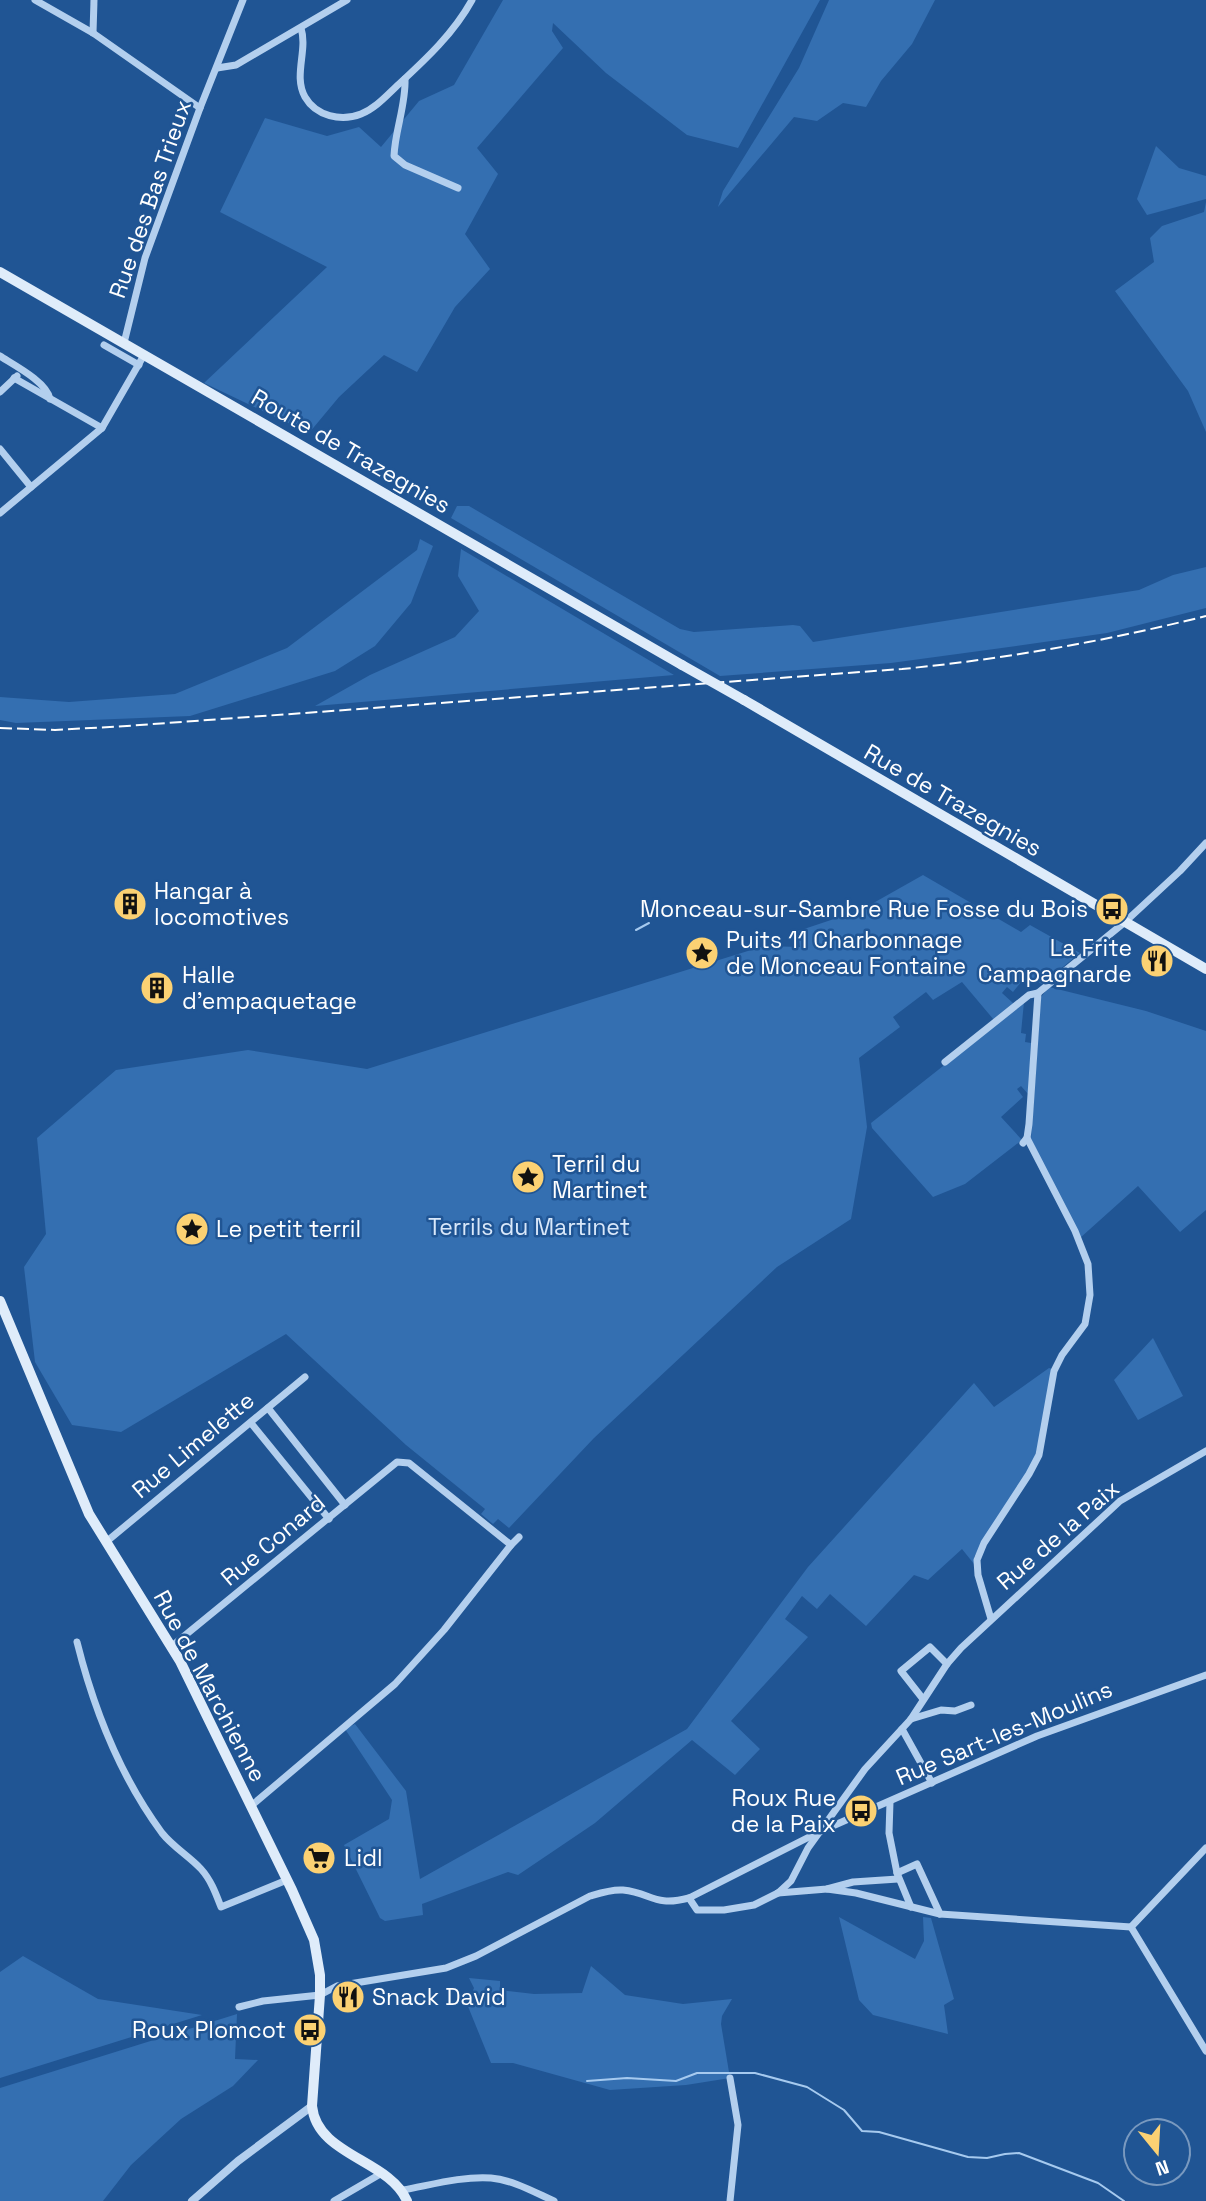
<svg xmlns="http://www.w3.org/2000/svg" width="1206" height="2201" font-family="'Space Grotesk',sans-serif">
	<rect width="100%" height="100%" fill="#205594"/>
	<g fill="#346fb1">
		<polygon points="503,0 820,0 738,148 687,135 606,73 553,23 552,31 563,48 477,148 498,174 465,234 490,269 455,307 417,372 384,355 339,397 309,433 204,383 327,267 220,212 265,118 327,136 359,127 381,147 419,101 454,85"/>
		<polygon points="829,0 935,0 912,44 881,81 866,107 843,103 817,121 794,117 718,207 723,191 799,68"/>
		<polygon points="1156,146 1179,168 1206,176 1206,199 1147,215 1137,199"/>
		<polygon points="1206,202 1206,432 1188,391 1115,291 1154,262 1150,238 1162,226 1204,212"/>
		<polygon points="457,506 469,506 680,629 694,632 793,625 800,626 813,642 1139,590 1173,575 1206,567 1206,608 1107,633 1009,647 891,663 720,676 451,518"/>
		<polygon points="420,539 433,546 411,603 375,646 335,671 190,716 16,723 0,720 0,697 69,702 175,694 287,648 417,550"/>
		<polygon points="461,549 674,675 315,706 370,675 455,637 479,611 458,576"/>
		<polygon points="923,875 1021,932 1030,925 1080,953 1042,984 1026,976 1013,992 1007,987 1002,993 1014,1004 994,1020 962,982 933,1000 926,992 893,1017 900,1027 859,1058 867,1127 851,1219 777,1267 594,1438 509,1528 498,1519 493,1524 481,1514 485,1509 406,1445 286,1334 121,1432 72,1425 35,1362 24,1267 46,1234 37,1138 116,1070 248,1050 367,1069 764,946 800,947 798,931 861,910"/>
		<polygon points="1049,987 1146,1011 1206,1031 1206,1210 1180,1232 1138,1186 1080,1238 1031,1139 1041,997"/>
		<polygon points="1024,1002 1021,1033 1026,1034 1025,1042 1031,1043 1029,1095 1021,1086 1017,1089 1023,1097 1001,1117 1022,1140 965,1184 933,1197 872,1128 871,1123"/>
		<polygon points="1153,1338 1183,1396 1138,1420 1114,1380"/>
		<polygon points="1049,1368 1053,1369 1035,1459 974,1557 974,1564 962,1549 928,1580 914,1575 866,1626 830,1594 817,1609 802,1596 785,1619 808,1637 731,1721 760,1749 735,1775 692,1740 595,1823 518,1875 508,1872 422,1904 423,1915 385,1921 380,1918 344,1845 389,1819 392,1800 345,1729 355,1724 406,1791 420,1879 687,1729 808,1567 974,1383 994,1407"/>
		<polygon points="839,1917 915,1959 924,1941 923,1917 931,1918 954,1999 944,2005 948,2034 873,2015 859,2000"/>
		<polygon points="23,1956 98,1999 202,2015 0,2078 0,1972"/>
		<polygon points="591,1966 625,1995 683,2004 732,1999 722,2016 721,2024 730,2078 686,2085 610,2090 513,2063 491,2063 467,2004 474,1988 469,1978 500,1981 500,1990 534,1994 582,1993"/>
		<polygon points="237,2014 235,2059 258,2060 233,2086 181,2119 131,2165 103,2201 0,2201 0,2088"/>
	</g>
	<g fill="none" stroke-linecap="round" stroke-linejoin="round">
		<g stroke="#a6caef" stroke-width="2">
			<polyline points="636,930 649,923"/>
			<polyline points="587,2081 627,2078 676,2081 697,2073 755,2073 807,2087 844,2110 862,2131 879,2132 968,2157 987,2158 1005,2154 1019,2153 1098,2183 1124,2201"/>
		</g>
		<g stroke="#b3cfee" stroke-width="7">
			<polyline points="35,0 93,33 200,108"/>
			<path d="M301 28C308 50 293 76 305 97 316 116 341 122 361 114 376 108 387 95 399 84 426 59 454 33 472 0"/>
			<polyline points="93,33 94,0"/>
			<polyline points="217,68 236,65 347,0"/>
			<path d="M405 79C406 105 395 130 394 156L405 165 458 188"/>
			<polyline points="124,343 145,258 200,108 243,0"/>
			<polyline points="104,345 139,365"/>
			<path d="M0 356C14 365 47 382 50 399"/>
			<polyline points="14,378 102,428"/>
			<polyline points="0,392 17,376"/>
			<polyline points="0,449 31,487"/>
			<polyline points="0,513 102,428 144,355"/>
			<polyline points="945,1062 1029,995 1038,993 1125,922 1180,871 1206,843"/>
			<polyline points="1023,1143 1027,1138 1029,1124 1038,993"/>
			<polyline points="268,1408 345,1505"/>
			<polyline points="251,1423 329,1519"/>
			<polyline points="106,1542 305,1377"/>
			<polyline points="991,1619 978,1575 977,1560 984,1543 1029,1474 1039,1455 1054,1371 1062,1355 1085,1324 1090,1295 1088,1264 1075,1231 1027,1138"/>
			<path d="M77 1642C94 1710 120 1776 162 1833 173 1847 189 1856 201 1869 211 1880 216 1894 221 1907L287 1880"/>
			<polyline points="172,1646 397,1462 409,1463 511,1545"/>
			<polyline points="923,1699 901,1671 930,1647 947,1664"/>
			<polyline points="911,1719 941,1710 955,1711 971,1705"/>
			<polyline points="902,1729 932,1783"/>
			<polyline points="890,1802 889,1833 897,1873 911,1907"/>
			<polyline points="251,1806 395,1684 444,1630 511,1545 519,1537"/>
			<polyline points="897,1873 917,1864 940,1914"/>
			<polyline points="827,1889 856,1893 940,1914 1131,1927 1206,1848"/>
			<polyline points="778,1893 827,1889 853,1882 898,1879"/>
			<polyline points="689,1898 697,1910 724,1910 754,1905 778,1893 791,1881 808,1848 865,1769 911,1719 947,1664 961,1648 1120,1501 1206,1451"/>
			<polyline points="1131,1927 1206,2051"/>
			<path d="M239 2007 263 2001 320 1995 337 1986 446 1968 476 1956 590 1896C600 1893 612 1889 623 1890 652 1893 654 1907 689 1898L819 1832 1037 1736 1206 1675"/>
			<polyline points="730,2078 738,2125 730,2201"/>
			<path d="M403 2190C431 2185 462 2176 491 2178 513 2180 534 2192 554 2201"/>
			<polyline points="334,2201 382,2173"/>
		</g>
		<polyline stroke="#b3cfee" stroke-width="8" points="192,2201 238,2161 312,2106"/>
		<g stroke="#dfecfa" stroke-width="10">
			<polyline points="0,272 682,665"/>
			<polyline points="744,700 1206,969"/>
			<path d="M0 1301 89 1514 180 1661 292 1890 314 1940 320 1975V1995L312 2106C317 2156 389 2159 407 2201"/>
		</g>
		<path stroke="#fff" stroke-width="2" stroke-dasharray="12 5" stroke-linecap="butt" d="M0 728 55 730 127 726 902 669C1005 659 1106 641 1206 616"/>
		<polyline stroke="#dfecfa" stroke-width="10" points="682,665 744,700"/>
	</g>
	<defs>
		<symbol id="building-disc" viewBox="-11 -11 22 22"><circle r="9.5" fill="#fbd173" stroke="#205594"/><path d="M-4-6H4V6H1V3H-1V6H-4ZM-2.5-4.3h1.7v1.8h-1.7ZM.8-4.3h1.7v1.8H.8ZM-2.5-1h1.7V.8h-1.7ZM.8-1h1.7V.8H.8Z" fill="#111"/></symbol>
		<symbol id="bus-disc" viewBox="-11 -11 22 22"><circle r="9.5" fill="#fbd173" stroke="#205594"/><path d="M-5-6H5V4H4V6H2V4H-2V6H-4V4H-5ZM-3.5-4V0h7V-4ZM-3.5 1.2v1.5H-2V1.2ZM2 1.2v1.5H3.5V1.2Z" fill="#111"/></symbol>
		<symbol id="sight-disc" viewBox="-11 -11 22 22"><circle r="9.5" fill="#fbd173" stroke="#205594"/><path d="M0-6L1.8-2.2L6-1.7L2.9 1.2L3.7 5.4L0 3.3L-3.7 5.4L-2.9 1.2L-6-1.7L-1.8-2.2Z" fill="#111"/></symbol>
		<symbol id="restaurant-disc" viewBox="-11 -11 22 22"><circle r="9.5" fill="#fbd173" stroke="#205594"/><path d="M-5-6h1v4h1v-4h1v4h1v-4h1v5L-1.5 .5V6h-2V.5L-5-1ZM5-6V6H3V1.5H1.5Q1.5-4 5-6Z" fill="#111"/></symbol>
		<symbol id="supermarket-disc" viewBox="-11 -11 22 22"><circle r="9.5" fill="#fbd173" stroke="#205594"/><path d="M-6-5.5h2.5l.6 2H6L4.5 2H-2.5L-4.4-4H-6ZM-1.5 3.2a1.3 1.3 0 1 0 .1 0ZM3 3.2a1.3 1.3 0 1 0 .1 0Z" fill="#111"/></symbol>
	</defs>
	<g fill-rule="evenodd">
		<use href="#building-disc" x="111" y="885" width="38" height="38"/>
		<use href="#bus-disc" x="1093" y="890" width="38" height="38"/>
		<use href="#sight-disc" x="683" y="934" width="38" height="38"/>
		<use href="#restaurant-disc" x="1138" y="942" width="38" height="38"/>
		<use href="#building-disc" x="138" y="969" width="38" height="38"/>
		<use href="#sight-disc" x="509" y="1158" width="38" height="38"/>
		<use href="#sight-disc" x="173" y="1210" width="38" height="38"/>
		<use href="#bus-disc" x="842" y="1792" width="38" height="38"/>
		<use href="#supermarket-disc" x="300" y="1839" width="38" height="38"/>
		<use href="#restaurant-disc" x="329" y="1978" width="38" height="38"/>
		<use href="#bus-disc" x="291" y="2011" width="38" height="38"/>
	</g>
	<g text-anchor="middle" stroke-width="5" stroke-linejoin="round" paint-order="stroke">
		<g font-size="23" fill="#fff" stroke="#205594">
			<text transform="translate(150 199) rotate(-71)" y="8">Rue des Bas Trieux</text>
			<text transform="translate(351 451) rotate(30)" y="8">Route de Trazegnies</text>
			<text transform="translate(953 800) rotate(30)" y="8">Rue de Trazegnies</text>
			<text transform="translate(193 1445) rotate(-40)" y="8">Rue Limelette</text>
			<text transform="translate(1058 1535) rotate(-41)" y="8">Rue de la Paix</text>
			<text transform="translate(273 1540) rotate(-40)" y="8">Rue Conard</text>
			<text transform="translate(210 1686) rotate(62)" y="8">Rue de Marchienne</text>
			<text transform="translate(1004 1733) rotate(-23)" y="8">Rue Sart-les-Moulins</text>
		</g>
		<g font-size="23" fill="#fff" stroke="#205594" text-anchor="start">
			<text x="154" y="899">Hangar à<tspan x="154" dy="26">locomotives</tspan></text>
			<text x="1088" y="917" text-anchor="end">Monceau-sur-Sambre Rue Fosse du Bois</text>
			<text x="726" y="948">Puits 11 Charbonnage<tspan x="726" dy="26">de Monceau Fontaine</tspan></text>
			<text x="1132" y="956" text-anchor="end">La Frite<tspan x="1132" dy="26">Campagnarde</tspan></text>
			<text x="182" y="983">Halle<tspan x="182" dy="26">d'empaquetage</tspan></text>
			<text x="552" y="1172">Terril du<tspan x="552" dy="26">Martinet</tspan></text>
			<text x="216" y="1237">Le petit terril</text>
			<text x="836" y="1806" text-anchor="end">Roux Rue<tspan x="836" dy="26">de la Paix</tspan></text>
			<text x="344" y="1866">Lidl</text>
			<text x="372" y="2005">Snack David</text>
			<text x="286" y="2038" text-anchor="end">Roux Plomcot</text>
		</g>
		<g font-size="23" fill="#d9e8fa" stroke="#205594">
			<text x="529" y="1235">Terrils du Martinet</text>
		</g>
	</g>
	<g transform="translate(1157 2152) rotate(162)"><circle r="33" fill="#205594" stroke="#7999bf" stroke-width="2"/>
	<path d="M0-5L12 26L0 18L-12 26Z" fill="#fbd173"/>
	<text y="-10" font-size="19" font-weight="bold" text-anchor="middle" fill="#ffffff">N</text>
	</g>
</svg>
